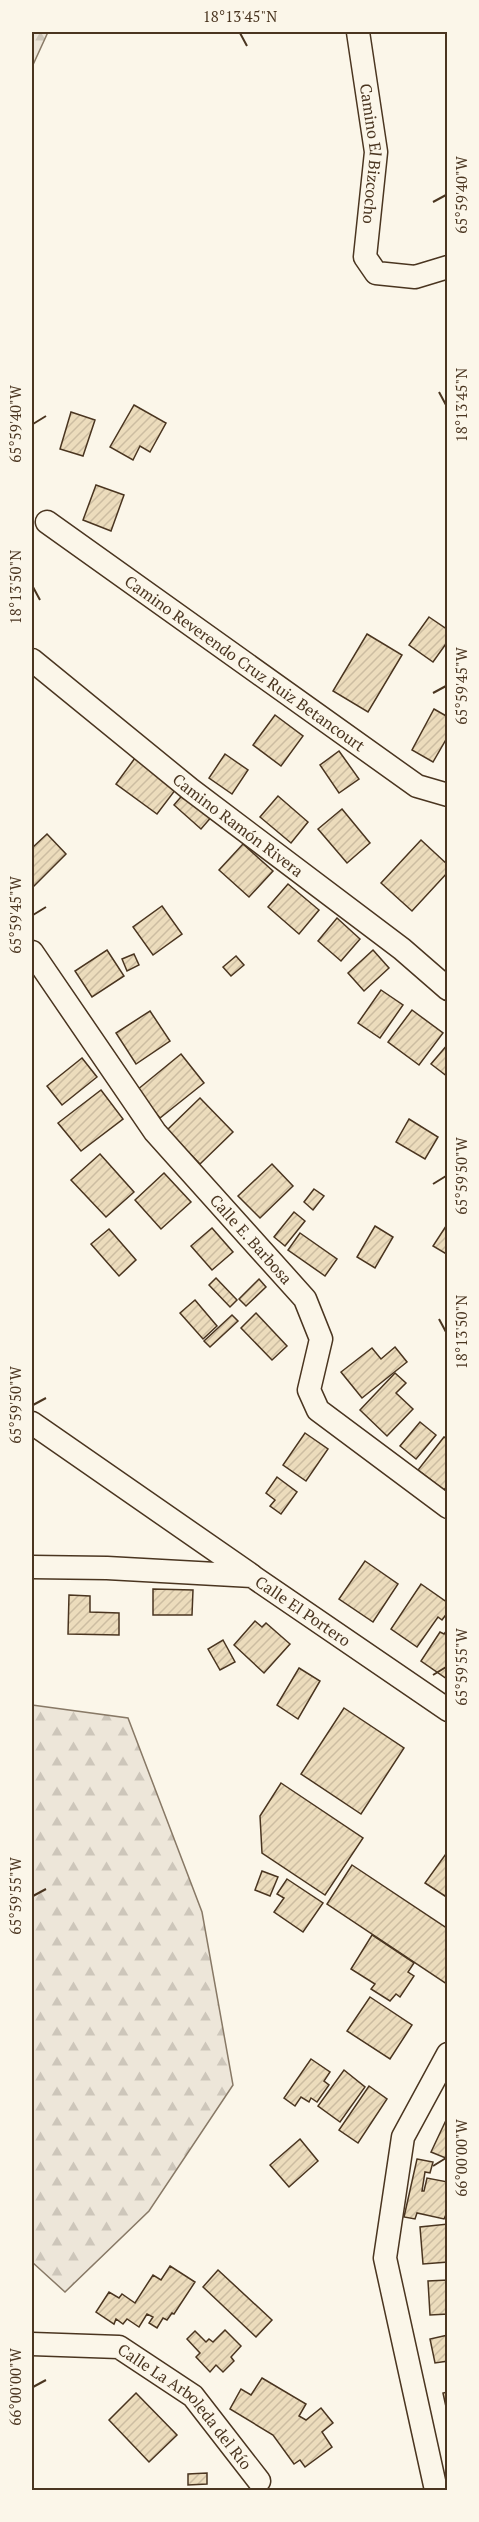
<svg xmlns="http://www.w3.org/2000/svg" width="479" height="2522" font-family="'PT Serif',serif">
	<defs>
		<pattern id="forest-firs" width="22" height="20" patternUnits="userSpaceOnUse" patternTransform="scale(1.5)"><rect width="22" height="20" fill="#ede6d9"/><path d="M5 1l3.5 6h-7zM16 11l3.5 6h-7z" fill="#cdc6ba"/></pattern>
		<pattern id="building-hatch" width="6" height="6" patternUnits="userSpaceOnUse" patternTransform="scale(1.5)"><rect width="6" height="6" fill="#ecdcbc"/><path d="M-1 1l2-2M0 6l6-6M5 7l2-2" fill="none" stroke="#ccbda1"/></pattern>
	</defs>
	<rect width="100%" height="100%" fill="#fbf6e9"/>
	<g fill="url(#forest-firs)" stroke="#887966" stroke-width="1.5">
		<polygon points="32,32 48,32 32,67"/>
		<polygon points="32,1705 128,1718 202,1912 233,2085 149,2211 65,2292 32,2262"/>
	</g>
	<g fill="url(#building-hatch)" stroke="#4a3520" stroke-width="1.5">
		<polygon points="134,405 166,423 150,452 140,446 133,460 110,447"/>
		<polygon points="71,412 95,420 83,456 60,449"/>
		<polygon points="96,485 124,495 111,531 83,520"/>
		<polygon points="429,617 448,630 448,641 433,662 409,645"/>
		<polygon points="367,634 402,655 368,712 333,691"/>
		<polygon points="434,709 448,717 448,736 433,762 412,750"/>
		<polygon points="275,715 303,736 281,766 253,745"/>
		<polygon points="339,751 359,779 339,793 320,765"/>
		<polygon points="225,754 248,770 232,794 209,778"/>
		<polygon points="135,758 176,789 157,814 116,784"/>
		<polygon points="186,791 213,815 201,829 174,805"/>
		<polygon points="278,796 308,822 291,843 260,817"/>
		<polygon points="342,809 370,843 347,863 318,829"/>
		<polygon points="47,834 66,854 32,888 32,848"/>
		<polygon points="421,840 448,865 448,872 412,911 381,883"/>
		<polygon points="243,844 273,871 249,897 219,870"/>
		<polygon points="288,884 319,910 299,934 268,907"/>
		<polygon points="162,906 182,934 153,955 133,927"/>
		<polygon points="337,918 360,939 341,961 318,941"/>
		<polygon points="107,950 124,976 92,997 75,971"/>
		<polygon points="373,950 389,968 364,991 348,973"/>
		<polygon points="134,954 139,965 127,971 122,959"/>
		<polygon points="236,956 244,965 231,976 223,967"/>
		<polygon points="381,990 403,1005 380,1038 358,1023"/>
		<polygon points="412,1010 443,1033 419,1065 388,1042"/>
		<polygon points="150,1011 170,1041 136,1064 116,1033"/>
		<polygon points="448,1044 448,1077 431,1064"/>
		<polygon points="181,1054 204,1083 160,1118 137,1090"/>
		<polygon points="82,1058 97,1077 62,1105 47,1086"/>
		<polygon points="101,1090 123,1119 81,1151 58,1123"/>
		<polygon points="200,1098 233,1132 200,1164 167,1130"/>
		<polygon points="409,1119 438,1137 425,1159 396,1142"/>
		<polygon points="100,1154 134,1192 106,1217 71,1180"/>
		<polygon points="272,1164 293,1186 260,1218 238,1196"/>
		<polygon points="164,1173 191,1202 161,1229 135,1200"/>
		<polygon points="314,1189 324,1196 313,1210 304,1202"/>
		<polygon points="294,1212 305,1221 285,1246 274,1237"/>
		<polygon points="448,1223 448,1255 433,1246"/>
		<polygon points="375,1226 393,1237 375,1268 357,1257"/>
		<polygon points="212,1228 233,1252 212,1270 191,1246"/>
		<polygon points="109,1229 136,1260 119,1276 91,1244"/>
		<polygon points="300,1233 337,1259 325,1276 288,1250"/>
		<polygon points="216,1278 237,1300 230,1307 209,1285"/>
		<polygon points="259,1279 266,1287 246,1306 239,1299"/>
		<polygon points="195,1300 217,1326 203,1339 180,1313"/>
		<polygon points="256,1313 287,1346 272,1360 241,1328"/>
		<polygon points="232,1315 238,1321 210,1347 204,1341"/>
		<polygon points="395,1347 407,1362 362,1398 341,1372 372,1348 381,1359"/>
		<polygon points="395,1373 406,1383 396,1393 413,1409 387,1436 360,1410"/>
		<polygon points="420,1422 436,1435 416,1459 400,1446"/>
		<polygon points="305,1433 328,1449 306,1481 283,1465"/>
		<polygon points="444,1437 448,1439 448,1485 444,1490 418,1470"/>
		<polygon points="277,1477 297,1492 281,1514 270,1506 275,1500 266,1493"/>
		<polygon points="365,1561 398,1584 373,1622 339,1599"/>
		<polygon points="421,1584 448,1603 448,1612 442,1620 438,1617 417,1647 391,1629"/>
		<polygon points="153,1589 193,1590 192,1615 153,1615"/>
		<polygon points="69,1595 90,1596 90,1612 119,1613 119,1635 68,1634"/>
		<polygon points="255,1621 262,1627 266,1623 290,1644 264,1673 234,1645"/>
		<polygon points="448,1629 448,1678 447,1679 421,1661 440,1632 444,1634"/>
		<polygon points="223,1640 235,1662 220,1670 208,1649"/>
		<polygon points="299,1668 320,1681 298,1719 277,1705"/>
		<polygon points="344,1708 404,1748 361,1814 301,1774"/>
		<polygon points="281,1783 363,1838 325,1895 262,1853 260,1816"/>
		<polygon points="448,1851 448,1898 425,1883"/>
		<polygon points="352,1865 448,1929 447,1984 327,1904"/>
		<polygon points="262,1871 278,1877 270,1896 255,1890"/>
		<polygon points="287,1879 323,1903 303,1932 274,1912 284,1898 277,1894"/>
		<polygon points="372,1935 414,1963 408,1972 414,1976 400,1997 396,1994 390,2001 371,1989 375,1984 351,1969"/>
		<polygon points="370,1997 412,2025 390,2059 347,2031"/>
		<polygon points="311,2059 330,2072 324,2081 329,2085 317,2102 311,2098 309,2102 301,2097 295,2106 284,2098"/>
		<polygon points="344,2070 365,2087 340,2122 318,2106"/>
		<polygon points="369,2086 387,2099 358,2143 339,2130"/>
		<polygon points="448,2116 448,2159 431,2152"/>
		<polygon points="300,2139 318,2161 289,2187 270,2165"/>
		<polygon points="417,2159 433,2162 430,2173 425,2172 422,2191 424,2191 427,2178 448,2182 448,2210 444,2219 417,2213 415,2219 404,2217"/>
		<polygon points="448,2224 448,2262 423,2264 420,2227"/>
		<polygon points="170,2266 195,2282 174,2314 172,2313 167,2320 163,2318 157,2328 149,2323 153,2317 147,2314 139,2327 127,2319 123,2324 116,2319 114,2324 96,2312 109,2292 119,2298 122,2294 135,2303 153,2275 161,2280"/>
		<polygon points="218,2270 272,2320 256,2337 203,2287"/>
		<polygon points="448,2280 448,2314 430,2315 428,2281"/>
		<polygon points="225,2330 241,2346 231,2357 234,2361 223,2372 216,2365 210,2372 196,2357 200,2353 187,2339 195,2331 206,2342 209,2339 213,2342"/>
		<polygon points="448,2335 448,2361 435,2363 430,2339"/>
		<polygon points="262,2378 306,2404 299,2416 306,2420 321,2408 333,2423 322,2432 332,2447 305,2467 300,2460 294,2464 273,2435 230,2409 241,2389 251,2395"/>
		<polygon points="448,2392 448,2416 443,2393"/>
		<polygon points="136,2393 177,2435 149,2462 109,2420"/>
		<polygon points="207,2473 207,2484 188,2485 188,2474"/>
	</g>
	<g fill="none" stroke-linecap="round" stroke-linejoin="round">
		<defs>
			<g id="minor">
				<path id="s1" d="M358 32 376 152 365 257 376 273 415 277 448 267"/>
				<path id="s2" d="M47 522 417 786 448 795"/>
				<path id="s3" d="M32 660 190 789 402 949 448 989"/>
				<path id="s4" d="M32 952 155 1132 305 1299 321 1339 309 1390 318 1410 448 1507"/>
				<polyline points="32,1423 251,1575"/>
				<path id="s5" d="M32 1567 107 1568 252 1576 448 1710"/>
				<path id="s6" d="M32 2344 119 2347 193 2396 259 2481"/>
				<polyline points="436,2490 385,2258 403,2137 448,2054"/>
			</g>
		</defs>
		<use href="#minor" stroke="#4a3520" stroke-width="25"/>
		<use href="#minor" stroke="#fbf6e9" stroke-width="22"/>
	</g>
	<path fill="none" stroke="#4a3520" stroke-width="2" d="M240 33 247 46M433 202 446 195M439 392 446 405M33 424 46 416M33 587 40 600M433 693 446 686M33 915 46 907M433 1184 446 1176M439 1319 446 1332M33 1405 46 1398M433 1675 446 1667M33 1896 46 1889M433 2166 446 2158M33 2387 46 2380"/>
	<g text-anchor="middle" stroke-width="4.5" stroke-linejoin="round" paint-order="stroke">
		<g font-size="16" fill="#4a3520" stroke="#fbf6e9">
			<text dy="6" stroke="none"><textPath href="#s1" startOffset="123">Camino El Bizcocho</textPath></text>
			<text dy="6" stroke="none"><textPath href="#s2" startOffset="243">Camino Reverendo Cruz Ruiz Betancourt</textPath></text>
			<text dy="6" stroke="none"><textPath href="#s3" startOffset="264">Camino Ramón Rivera</textPath></text>
			<text dy="6" stroke="none"><textPath href="#s4" startOffset="362">Calle E. Barbosa</textPath></text>
			<text dy="6" stroke="none"><textPath href="#s5" startOffset="282">Calle El Portero</textPath></text>
			<text dy="6" stroke="none"><textPath href="#s6" startOffset="177">Calle La Arboleda del Río</textPath></text>
		</g>
	</g>
	<rect width="479" height="2522" fill="none" stroke="#fbf6e9" stroke-width="66"/>
	<rect x="33" y="33" width="413" height="2456" fill="none" stroke="#4a3520" stroke-width="2"/>
	<g font-size="15" text-anchor="middle" fill="#4a3520">
		<text x="240" y="22">18°13'45"N</text>
		<text transform="translate(462 195) rotate(-90)" y="5">65°59'40"W</text>
		<text transform="translate(462 405) rotate(-90)" y="5">18°13'45"N</text>
		<text transform="translate(16 424) rotate(-90)" y="5">65°59'40"W</text>
		<text transform="translate(16 587) rotate(-90)" y="5">18°13'50"N</text>
		<text transform="translate(462 686) rotate(-90)" y="5">65°59'45"W</text>
		<text transform="translate(16 915) rotate(-90)" y="5">65°59'45"W</text>
		<text transform="translate(462 1176) rotate(-90)" y="5">65°59'50"W</text>
		<text transform="translate(462 1332) rotate(-90)" y="5">18°13'50"N</text>
		<text transform="translate(16 1405) rotate(-90)" y="5">65°59'50"W</text>
		<text transform="translate(462 1667) rotate(-90)" y="5">65°59'55"W</text>
		<text transform="translate(16 1896) rotate(-90)" y="5">65°59'55"W</text>
		<text transform="translate(462 2158) rotate(-90)" y="5">66°00'00"W</text>
		<text transform="translate(16 2387) rotate(-90)" y="5">66°00'00"W</text>
	</g>
</svg>
